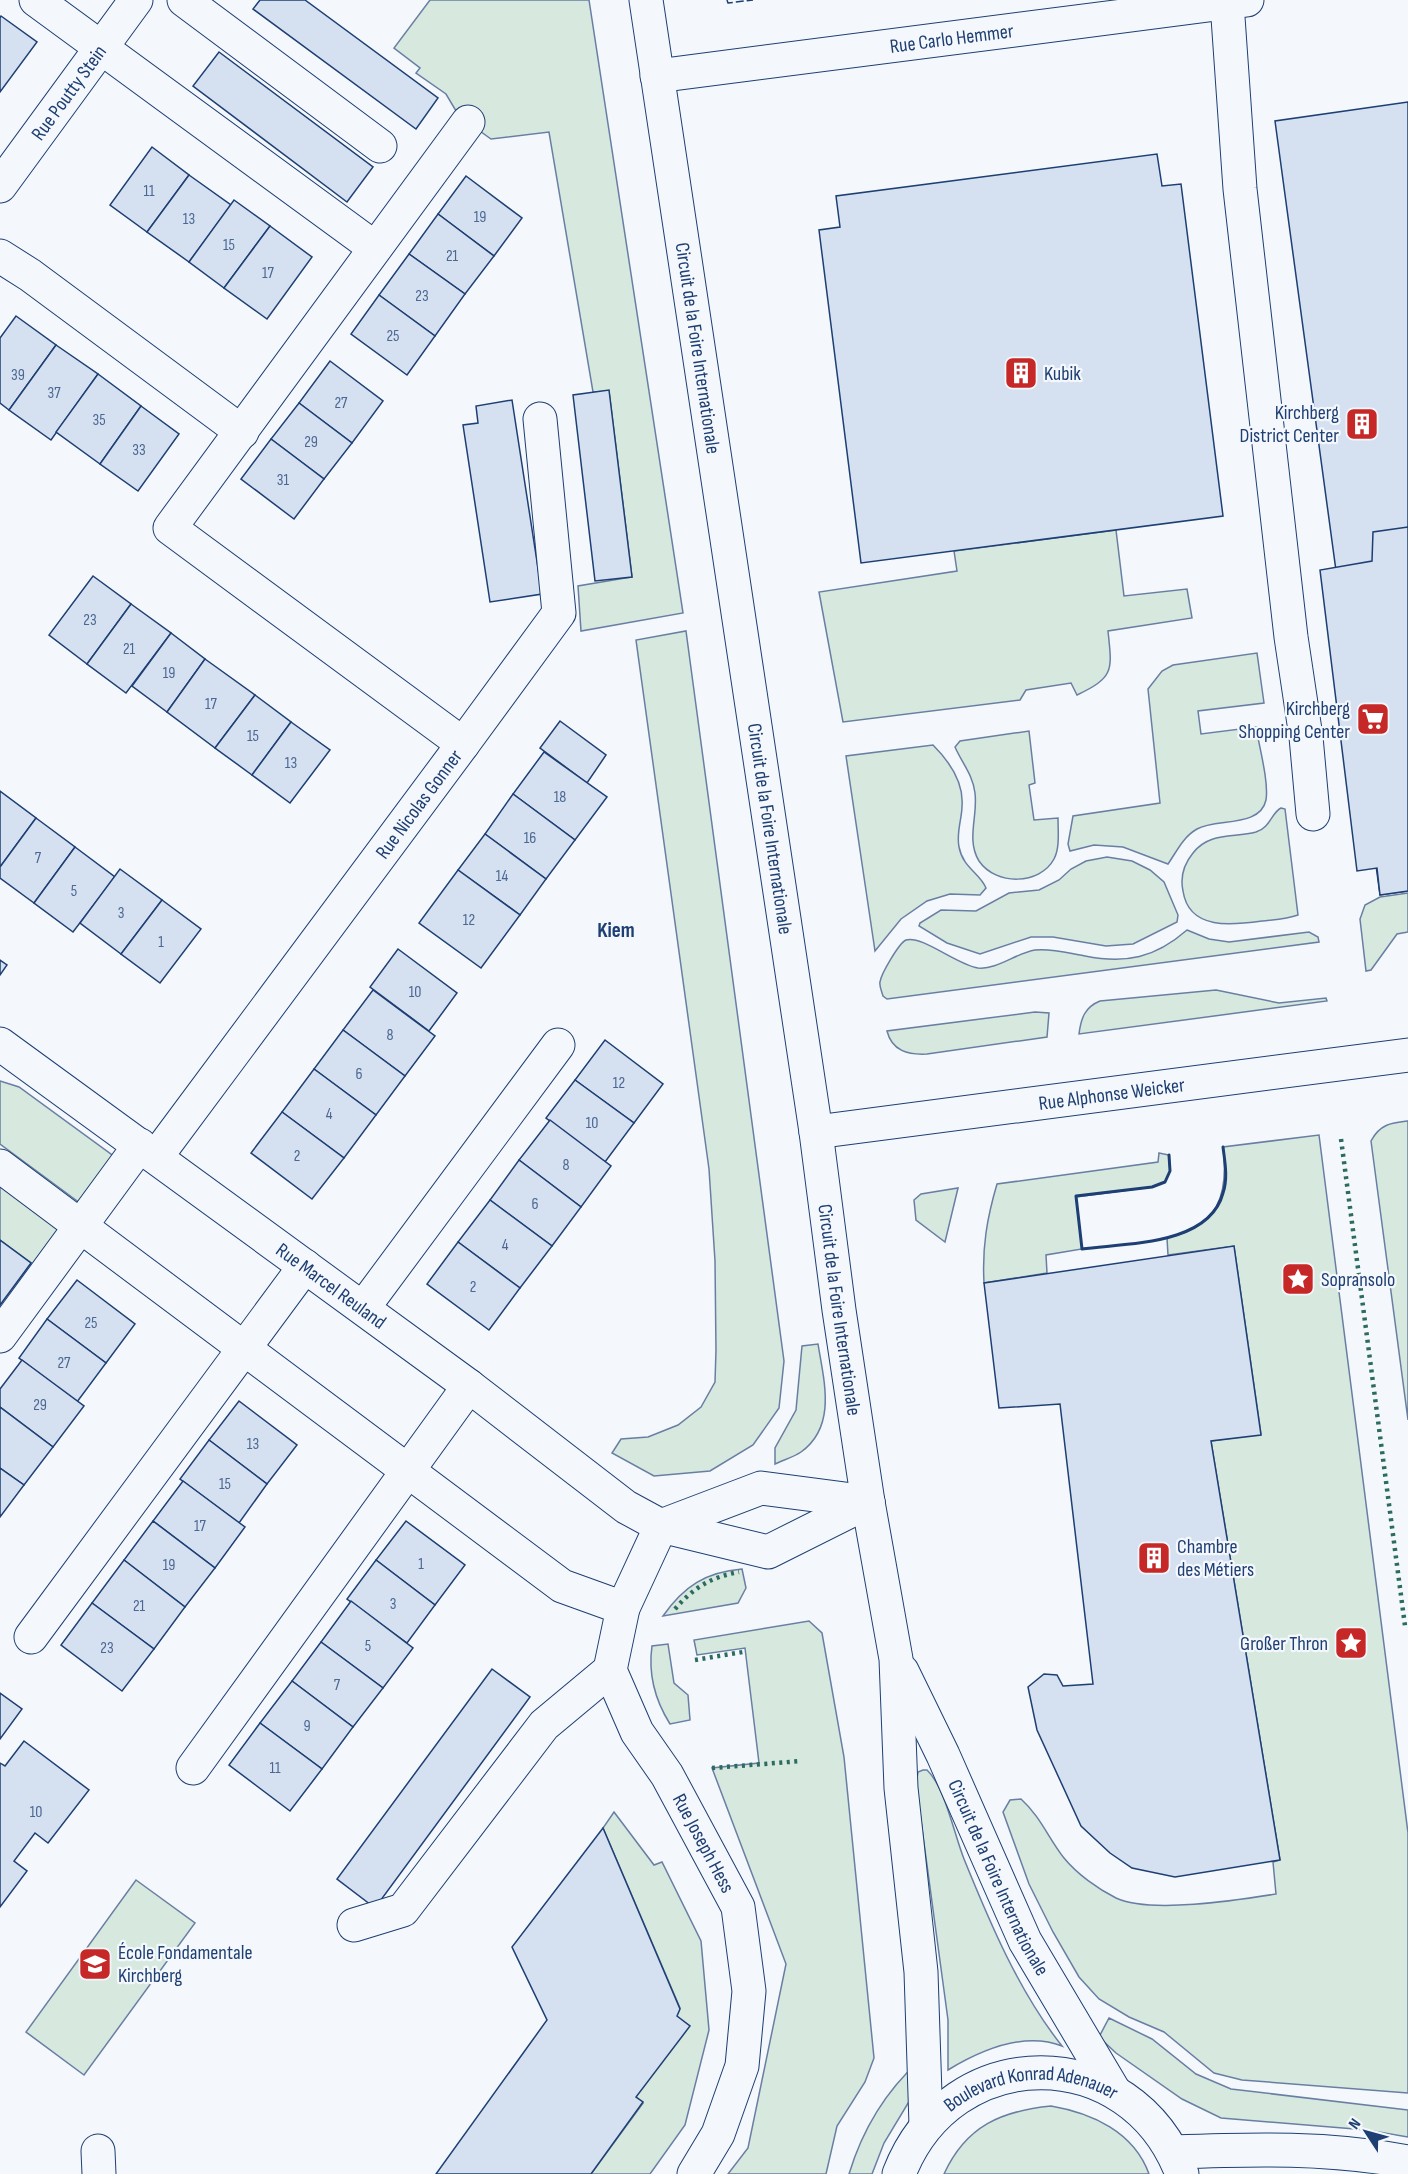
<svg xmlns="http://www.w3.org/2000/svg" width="1408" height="2174" font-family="'Sofia Sans Condensed',sans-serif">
	<rect width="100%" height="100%" fill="#f4f7fb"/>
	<g fill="#d7e8df" stroke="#687fa3" stroke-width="1.5">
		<polygon points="430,0 589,0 683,613 581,631 578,586 632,577 609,391 593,392 549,132 491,139 459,116 446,94 416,73 420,68 394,48"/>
		<path d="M1116 530 1124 596 1187 589 1192 618 1108 631C1112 670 1115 677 1077 695L1071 683 1026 690 1020 700 843 722 819 592 957 571 954 551Z"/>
		<polygon points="686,631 784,1361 779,1408 753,1445 710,1471 654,1476 612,1453 621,1439 648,1437 678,1425 701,1407 715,1382 716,1350 715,1261 709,1169 636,640"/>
		<path d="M1257 653 1264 703 1198 711 1201 734 1256 727C1259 746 1269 782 1266 800 1260 828 1216 818 1197 829 1183 837 1177 851 1168 864L1123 847 1094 845 1070 851 1068 844 1073 816 1160 803 1148 689 1162 671 1173 665Z"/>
		<path d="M1029 731 1035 783 1029 785 1034 820 1058 818C1058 831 1060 848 1054 859 1040 885 996 886 979 861 966 840 978 816 975 793 973 775 962 763 955 747L960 741Z"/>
		<path d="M933 745C949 761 964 782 962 806 962 819 956 833 959 847 963 868 980 873 986 888L980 895 950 894 927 901 901 919 875 951 846 756Z"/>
		<path d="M1281 808 1285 809 1298 915C1287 919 1274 920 1262 921 1233 925 1189 931 1183 891 1180 877 1184 864 1193 853 1209 832 1233 838 1256 832 1270 828 1272 812 1281 808Z"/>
		<polygon points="1107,857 1132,861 1150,870 1164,882 1178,915 1177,922 1133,944 1106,946 1053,937 1031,937 980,954 947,943 919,926 920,923 941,910 976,911 1009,893 1039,890 1059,880 1071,869 1086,861"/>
		<polygon points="1408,893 1408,932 1397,934 1371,970 1366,971 1360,919 1365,905 1380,897"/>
		<path d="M1187 930 1209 939 1229 942 1309 932 1318 937 1319 942 887 999 883 996C882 992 879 986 880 982 881 974 899 943 906 940 922 935 957 965 978 968 997 970 1016 953 1035 950 1051 948 1068 953 1085 956 1126 964 1155 958 1187 930Z"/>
		<path d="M1216 990 1279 1003 1326 998 1327 1001 1079 1034C1081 1018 1085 1007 1100 1001Z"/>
		<path d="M1035 1012 1049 1013 1047 1037 927 1054C908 1055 892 1051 887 1031Z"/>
		<polygon points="0,1081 19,1087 119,1160 84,1206 0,1144"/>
		<path d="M1408 1121V1420L1371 1141C1380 1124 1391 1123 1408 1121Z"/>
		<path d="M1319 1135 1408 1833V2093L1242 2080 1214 2073 1164 2032 1129 2017 1099 1999 1079 1977 1053 1932 1029 1884 1003 1812 1010 1800 1021 1799C1040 1816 1049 1839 1064 1858 1077 1874 1098 1889 1116 1898 1150 1914 1238 1900 1276 1894L1273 1862 1280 1860 1211 1441 1261 1434 1234 1246 1168 1255 1167 1238C1218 1226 1229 1196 1223 1147Z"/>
		<path d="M1159 1153 1169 1155 1170 1171 1165 1182 1152 1187 1076 1197 1082 1249 1046 1255 1047 1273 984 1283C982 1247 987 1218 997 1184L1158 1162Z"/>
		<polygon points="0,1182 65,1230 0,1318 0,1305 31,1263 0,1240"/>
		<polygon points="958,1188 945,1242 916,1220 914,1200 921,1194"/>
		<path d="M818 1344C824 1381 837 1426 801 1452 794 1457 783 1460 775 1464V1448L796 1410 802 1346Z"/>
		<path d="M742 1569 746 1588 738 1603 663 1616C684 1586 706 1572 742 1569Z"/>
		<polygon points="809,1621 822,1633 844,1757 874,2058 865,2082 837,2126 826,2174 728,2174 748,2148 786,1964 712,1768 759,1763 745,1648 697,1655 694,1640"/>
		<path d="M668 1644 674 1683 688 1695 690 1720 670 1724C655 1700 648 1674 652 1646Z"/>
		<path d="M923 1770H927C945 1787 954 1834 964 1859 990 1923 1019 1992 1062 2046 1024 2031 981 2050 948 2070V2020L916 1784 918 1772Z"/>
		<polygon points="614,1812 654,1865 662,1862 701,1941 709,2030 685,2125 650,2174 591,2174 643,2103 636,2097 680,2008 603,1828"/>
		<polygon points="136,1880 195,1923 84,2075 26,2032"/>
		<polygon points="1109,2018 1152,2039 1196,2074 1231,2089 1408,2110 1408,2137 1367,2130 1221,2118 1182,2099 1116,2053 1099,2037"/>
		<path d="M919 2061 910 2100 884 2143 872 2174H849C862 2131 885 2092 919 2061Z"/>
		<path d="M1051 2106C1092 2113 1134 2132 1149 2174H944C966 2126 1001 2111 1051 2106Z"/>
	</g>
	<g fill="#d5e0f0" stroke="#1d3f73" stroke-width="1.5">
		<polygon points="260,0 305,0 438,98 416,129 253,9"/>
		<polygon points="1,16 37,42 0,92 0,18"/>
		<polygon points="219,52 373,167 347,202 193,86"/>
		<polygon points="1408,102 1408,891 1380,895 1275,121"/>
		<polygon points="152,147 189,175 147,232 110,205"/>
		<polygon points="1157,154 1162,186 1181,184 1223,516 861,563 819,230 840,227 836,196"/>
		<polygon points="189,175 231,205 189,262 147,232"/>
		<polygon points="466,176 522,218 494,256 438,214"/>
		<polygon points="234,200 270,226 224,288 189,262"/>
		<polygon points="438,214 494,256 465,294 409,254"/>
		<polygon points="270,226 312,257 267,319 224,288"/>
		<polygon points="409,254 465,294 435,336 379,295"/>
		<polygon points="379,295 435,336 407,375 351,334"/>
		<polygon points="16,316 56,345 9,410 0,403 0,338"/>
		<polygon points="56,345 98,374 51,440 9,410"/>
		<polygon points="330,361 383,401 352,443 299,403"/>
		<polygon points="98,374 141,406 100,464 56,432"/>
		<polygon points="609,390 632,577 595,581 573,395"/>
		<polygon points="512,400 542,594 490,602 463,425 478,423 476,406"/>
		<polygon points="299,403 352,443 324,479 271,439"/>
		<polygon points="141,406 179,434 138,491 100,464"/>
		<polygon points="271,439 324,479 294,519 241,479"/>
		<polygon points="1408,527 1408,891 1380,895 1377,868 1357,871 1320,570 1372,561 1373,532"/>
		<polygon points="93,576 131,604 87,664 49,635"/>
		<polygon points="131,604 171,633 126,693 87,664"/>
		<polygon points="171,633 205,659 167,712 132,686"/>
		<polygon points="205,659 255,695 215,748 167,712"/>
		<polygon points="255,695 291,722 252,775 215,748"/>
		<polygon points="560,721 606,755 587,783 540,748"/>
		<polygon points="291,722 330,750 290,803 252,775"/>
		<polygon points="544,752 607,797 575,840 513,794"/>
		<polygon points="0,791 36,818 0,867"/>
		<polygon points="513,794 575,840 546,879 485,834"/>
		<polygon points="36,818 75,847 34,903 0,878 0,867"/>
		<polygon points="485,834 546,879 520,915 458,870"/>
		<polygon points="75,847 115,877 73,932 34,903"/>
		<polygon points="120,869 162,900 121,954 80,923"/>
		<polygon points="458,870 520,915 481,968 419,923"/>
		<polygon points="162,900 201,929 160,983 121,954"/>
		<polygon points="398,949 457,993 429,1031 370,987"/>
		<polygon points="0,960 7,965 0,975"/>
		<polygon points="373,990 435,1036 405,1076 343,1030"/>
		<polygon points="343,1030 405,1076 376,1115 314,1069"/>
		<polygon points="605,1040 663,1084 634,1123 575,1080"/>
		<polygon points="314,1069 376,1115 344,1158 282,1112"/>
		<polygon points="575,1080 634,1123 605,1162 546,1118"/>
		<polygon points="282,1112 344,1158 312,1199 251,1153"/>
		<polygon points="550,1120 611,1166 581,1207 519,1160"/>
		<polygon points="519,1160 581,1207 552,1246 490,1200"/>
		<polygon points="490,1200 552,1246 520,1288 458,1242"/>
		<polygon points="0,1240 31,1263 0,1305"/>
		<polygon points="458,1242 520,1288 489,1330 427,1284"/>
		<polygon points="1234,1246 1261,1435 1211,1441 1280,1860 1175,1877 1132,1868 1110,1853 1081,1826 1037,1730 1028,1687 1044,1674 1057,1675 1063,1686 1093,1684 1060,1404 999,1408 984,1283"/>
		<polygon points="77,1280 135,1324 106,1363 47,1319"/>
		<polygon points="47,1319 106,1363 77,1402 19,1358"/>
		<polygon points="22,1360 84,1406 53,1447 0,1407 0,1389"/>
		<polygon points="239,1401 297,1445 267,1484 209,1440"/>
		<polygon points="0,1407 53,1447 24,1485 0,1468"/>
		<polygon points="209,1440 267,1484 239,1523 180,1479"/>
		<polygon points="0,1468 24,1485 0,1517"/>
		<polygon points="183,1481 245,1527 215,1568 153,1521"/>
		<polygon points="153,1521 215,1568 185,1607 124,1560"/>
		<polygon points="406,1521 465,1565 435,1605 376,1560"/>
		<polygon points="124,1560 185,1607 154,1649 92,1603"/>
		<polygon points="376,1560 435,1605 407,1643 347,1599"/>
		<polygon points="351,1601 413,1648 383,1688 321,1642"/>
		<polygon points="92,1603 154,1649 122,1691 61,1645"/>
		<polygon points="321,1642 383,1688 353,1727 292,1681"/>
		<polygon points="492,1669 530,1697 375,1908 337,1879"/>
		<polygon points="292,1681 353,1727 322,1769 260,1723"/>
		<polygon points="0,1693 22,1709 0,1739"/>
		<polygon points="260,1723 322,1769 290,1811 229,1765"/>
		<polygon points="24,1741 89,1790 48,1843 35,1833 14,1861 27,1871 0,1907 0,1763 5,1766"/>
		<polygon points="603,1828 680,2009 677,2016 690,2026 636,2097 643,2102 591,2174 436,2174 547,2020 512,1947"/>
	</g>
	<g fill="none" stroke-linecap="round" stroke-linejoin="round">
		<defs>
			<g id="minor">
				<polyline points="36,0 375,248"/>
				<polyline points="184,0 380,146"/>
				<path id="s1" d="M646 0 816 1132 839 1310 868 1502 896 1659 901 1788 921 1972 926 2125"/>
				<polyline points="1227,3 1240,189 1291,637 1306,737 1313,814"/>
				<path id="s2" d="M657 76 1247 0"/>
				<path id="s3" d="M0 186 136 0"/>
				<polyline points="0,256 30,275 242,432"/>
				<polyline points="463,744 559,613 540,419"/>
				<path id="s4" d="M0 1044 469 1386 626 1507 661 1526 768 1552 868 1502"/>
				<path id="s5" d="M816 1132 1408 1055"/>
				<path id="s6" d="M156 1157 463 744 170 528 468 122"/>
				<polyline points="0,1166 562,1586 623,1608"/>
				<polyline points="363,1308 558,1045"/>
				<polyline points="0,1336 140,1145"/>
				<polyline points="31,1637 305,1266"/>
				<path id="s7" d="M902 1671 943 1755 1025 1941 1114 2091"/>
				<polyline points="193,1768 469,1386"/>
				<polyline points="354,1925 403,1910 544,1725 610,1670"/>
				<polyline points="98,2151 99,2174"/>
				<polyline points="694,2174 718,2134 742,2066 749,1991 738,1907 667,1775 637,1732 610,1670 623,1608 661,1526 761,1488 868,1502"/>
			</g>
			<g id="major">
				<path d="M1174 2152C1253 2149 1330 2147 1408 2162"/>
				<path id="s8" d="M899 2174C951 2039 1131 2039 1182 2174"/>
			</g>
		</defs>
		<use href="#minor" stroke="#1d3f73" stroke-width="35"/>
		<use href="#major" stroke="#1d3f73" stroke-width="35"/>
		<use href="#minor" stroke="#f4f7fb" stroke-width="33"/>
		<use href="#major" stroke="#f4f7fb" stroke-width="33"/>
		<g stroke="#2c6c60" stroke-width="4.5" stroke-dasharray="3 4.5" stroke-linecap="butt">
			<polyline points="1341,1139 1405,1626"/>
			<path d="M675 1609C693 1588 711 1577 739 1572"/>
			<polyline points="695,1660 743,1652"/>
			<polyline points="712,1768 801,1761"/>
		</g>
		<polyline stroke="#1d3f73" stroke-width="1.5" stroke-dasharray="8 3" stroke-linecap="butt" points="727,0 728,3 753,0"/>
		<path stroke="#1d3f73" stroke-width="3" d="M1169 1155 1170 1171 1165 1182 1152 1187 1076 1196 1082 1249C1125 1243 1209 1246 1223 1193 1228 1178 1225 1163 1223 1147"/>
	</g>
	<defs>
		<symbol id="building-square" viewBox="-11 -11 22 22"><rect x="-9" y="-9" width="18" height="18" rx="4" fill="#c62828" stroke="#f4f7fb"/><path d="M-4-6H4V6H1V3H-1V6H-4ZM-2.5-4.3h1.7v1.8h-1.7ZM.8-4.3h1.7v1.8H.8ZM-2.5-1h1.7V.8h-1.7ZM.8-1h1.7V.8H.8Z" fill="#fff"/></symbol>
		<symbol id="supermarket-square" viewBox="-11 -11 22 22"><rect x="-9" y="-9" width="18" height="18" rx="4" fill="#c62828" stroke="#f4f7fb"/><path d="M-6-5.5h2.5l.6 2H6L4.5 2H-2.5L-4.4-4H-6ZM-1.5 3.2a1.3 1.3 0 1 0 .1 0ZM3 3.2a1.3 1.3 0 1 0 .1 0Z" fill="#fff"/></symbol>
		<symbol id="sight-square" viewBox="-11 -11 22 22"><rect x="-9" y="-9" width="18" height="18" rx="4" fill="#c62828" stroke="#f4f7fb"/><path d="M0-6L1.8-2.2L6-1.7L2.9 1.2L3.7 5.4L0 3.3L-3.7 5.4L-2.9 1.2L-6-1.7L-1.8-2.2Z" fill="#fff"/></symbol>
		<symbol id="school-square" viewBox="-11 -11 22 22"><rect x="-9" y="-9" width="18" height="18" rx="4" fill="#c62828" stroke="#f4f7fb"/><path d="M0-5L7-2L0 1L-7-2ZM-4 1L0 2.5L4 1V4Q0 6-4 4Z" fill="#fff"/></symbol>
	</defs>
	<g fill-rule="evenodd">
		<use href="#building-square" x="1002" y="354" width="38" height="38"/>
		<use href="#building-square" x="1343" y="405" width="38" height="38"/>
		<use href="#supermarket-square" x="1354" y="700" width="38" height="38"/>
		<use href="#sight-square" x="1279" y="1260" width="38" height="38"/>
		<use href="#building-square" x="1135" y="1539" width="38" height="38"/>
		<use href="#sight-square" x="1332" y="1624" width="38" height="38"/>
		<use href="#school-square" x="76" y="1945" width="38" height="38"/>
	</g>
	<g text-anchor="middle" stroke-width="4.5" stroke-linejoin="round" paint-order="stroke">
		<g font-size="16" fill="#4b6792">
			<text x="149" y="196">11</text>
			<text x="480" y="222">19</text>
			<text x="189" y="224">13</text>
			<text x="229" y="250">15</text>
			<text x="452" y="261">21</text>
			<text x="268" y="278">17</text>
			<text x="422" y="301">23</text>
			<text x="393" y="341">25</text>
			<text x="18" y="380">39</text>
			<text x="54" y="398">37</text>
			<text x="341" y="408">27</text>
			<text x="99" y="425">35</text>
			<text x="311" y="447">29</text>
			<text x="139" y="455">33</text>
			<text x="283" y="485">31</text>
			<text x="90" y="625">23</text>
			<text x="129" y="654">21</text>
			<text x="169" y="678">19</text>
			<text x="211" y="709">17</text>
			<text x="253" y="741">15</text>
			<text x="291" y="768">13</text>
			<text x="560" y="802">18</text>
			<text x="530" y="843">16</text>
			<text x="38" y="863">7</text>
			<text x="502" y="881">14</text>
			<text x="74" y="896">5</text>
			<text x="121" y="918">3</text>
			<text x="469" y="925">12</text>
			<text x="161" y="947">1</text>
			<text x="415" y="997">10</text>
			<text x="390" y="1040">8</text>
			<text x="359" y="1079">6</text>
			<text x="619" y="1088">12</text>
			<text x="329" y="1119">4</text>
			<text x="592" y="1128">10</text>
			<text x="297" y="1161">2</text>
			<text x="566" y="1170">8</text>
			<text x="535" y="1209">6</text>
			<text x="505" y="1250">4</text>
			<text x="473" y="1292">2</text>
			<text x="91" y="1328">25</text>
			<text x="64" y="1368">27</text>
			<text x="40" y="1410">29</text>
			<text x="253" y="1449">13</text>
			<text x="225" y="1489">15</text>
			<text x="200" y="1531">17</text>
			<text x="421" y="1569">1</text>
			<text x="169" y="1570">19</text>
			<text x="393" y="1609">3</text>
			<text x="139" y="1611">21</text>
			<text x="368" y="1651">5</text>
			<text x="107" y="1653">23</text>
			<text x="337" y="1690">7</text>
			<text x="307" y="1731">9</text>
			<text x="275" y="1773">11</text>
			<text x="36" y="1817">10</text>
		</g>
		<g font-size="20" fill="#1d3f73" stroke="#f4f7fb">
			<text dy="7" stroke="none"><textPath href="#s2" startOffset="297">Rue Carlo Hemmer</textPath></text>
			<text dy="7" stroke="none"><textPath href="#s3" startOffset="116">Rue Poutty Stein</textPath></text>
			<text dy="7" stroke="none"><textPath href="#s1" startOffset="352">Circuit de la Foire Internationale</textPath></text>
			<text dy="7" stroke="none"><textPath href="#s6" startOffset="440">Rue Nicolas Gonner</textPath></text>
			<text dy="7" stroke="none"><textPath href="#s1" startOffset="838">Circuit de la Foire Internationale</textPath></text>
			<text dy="7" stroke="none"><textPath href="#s5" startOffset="298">Rue Alphonse Weicker</textPath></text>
			<text dy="7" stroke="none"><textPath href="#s4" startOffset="410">Rue Marcel Reuland</textPath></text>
			<text dy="7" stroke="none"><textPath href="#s1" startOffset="1324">Circuit de la Foire Internationale</textPath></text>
			<text transform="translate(704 1843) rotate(62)" y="7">Rue Joseph Hess</text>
			<text dy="7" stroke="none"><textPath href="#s7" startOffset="228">Circuit de la Foire Internationale</textPath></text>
			<text dy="7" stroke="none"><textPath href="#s8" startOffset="174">Boulevard Konrad Adenauer</textPath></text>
		</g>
		<g font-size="20" fill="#1d3f73" stroke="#f4f7fb" text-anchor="start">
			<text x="1044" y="380">Kubik</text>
			<text x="1339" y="419" text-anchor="end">Kirchberg<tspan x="1339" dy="23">District Center</tspan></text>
			<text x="1350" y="715" text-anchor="end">Kirchberg<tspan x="1350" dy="23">Shopping Center</tspan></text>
			<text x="1321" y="1286">Sopransolo</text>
			<text x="1177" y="1553">Chambre<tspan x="1177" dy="23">des Métiers</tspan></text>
			<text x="1328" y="1650" text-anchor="end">Großer Thron</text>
			<text x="118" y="1959">École Fondamentale<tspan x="118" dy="23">Kirchberg</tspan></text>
		</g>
		<g font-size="21" font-weight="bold" fill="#1d3f73" stroke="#f4f7fb">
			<text x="616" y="937">Kiem</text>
		</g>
	</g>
	<g transform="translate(1366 2132) rotate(306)" stroke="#f4f7fb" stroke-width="4.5" paint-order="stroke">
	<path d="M0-4.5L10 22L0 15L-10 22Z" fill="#1d3f73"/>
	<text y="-9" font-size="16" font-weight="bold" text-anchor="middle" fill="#1d3f73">N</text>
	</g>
</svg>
